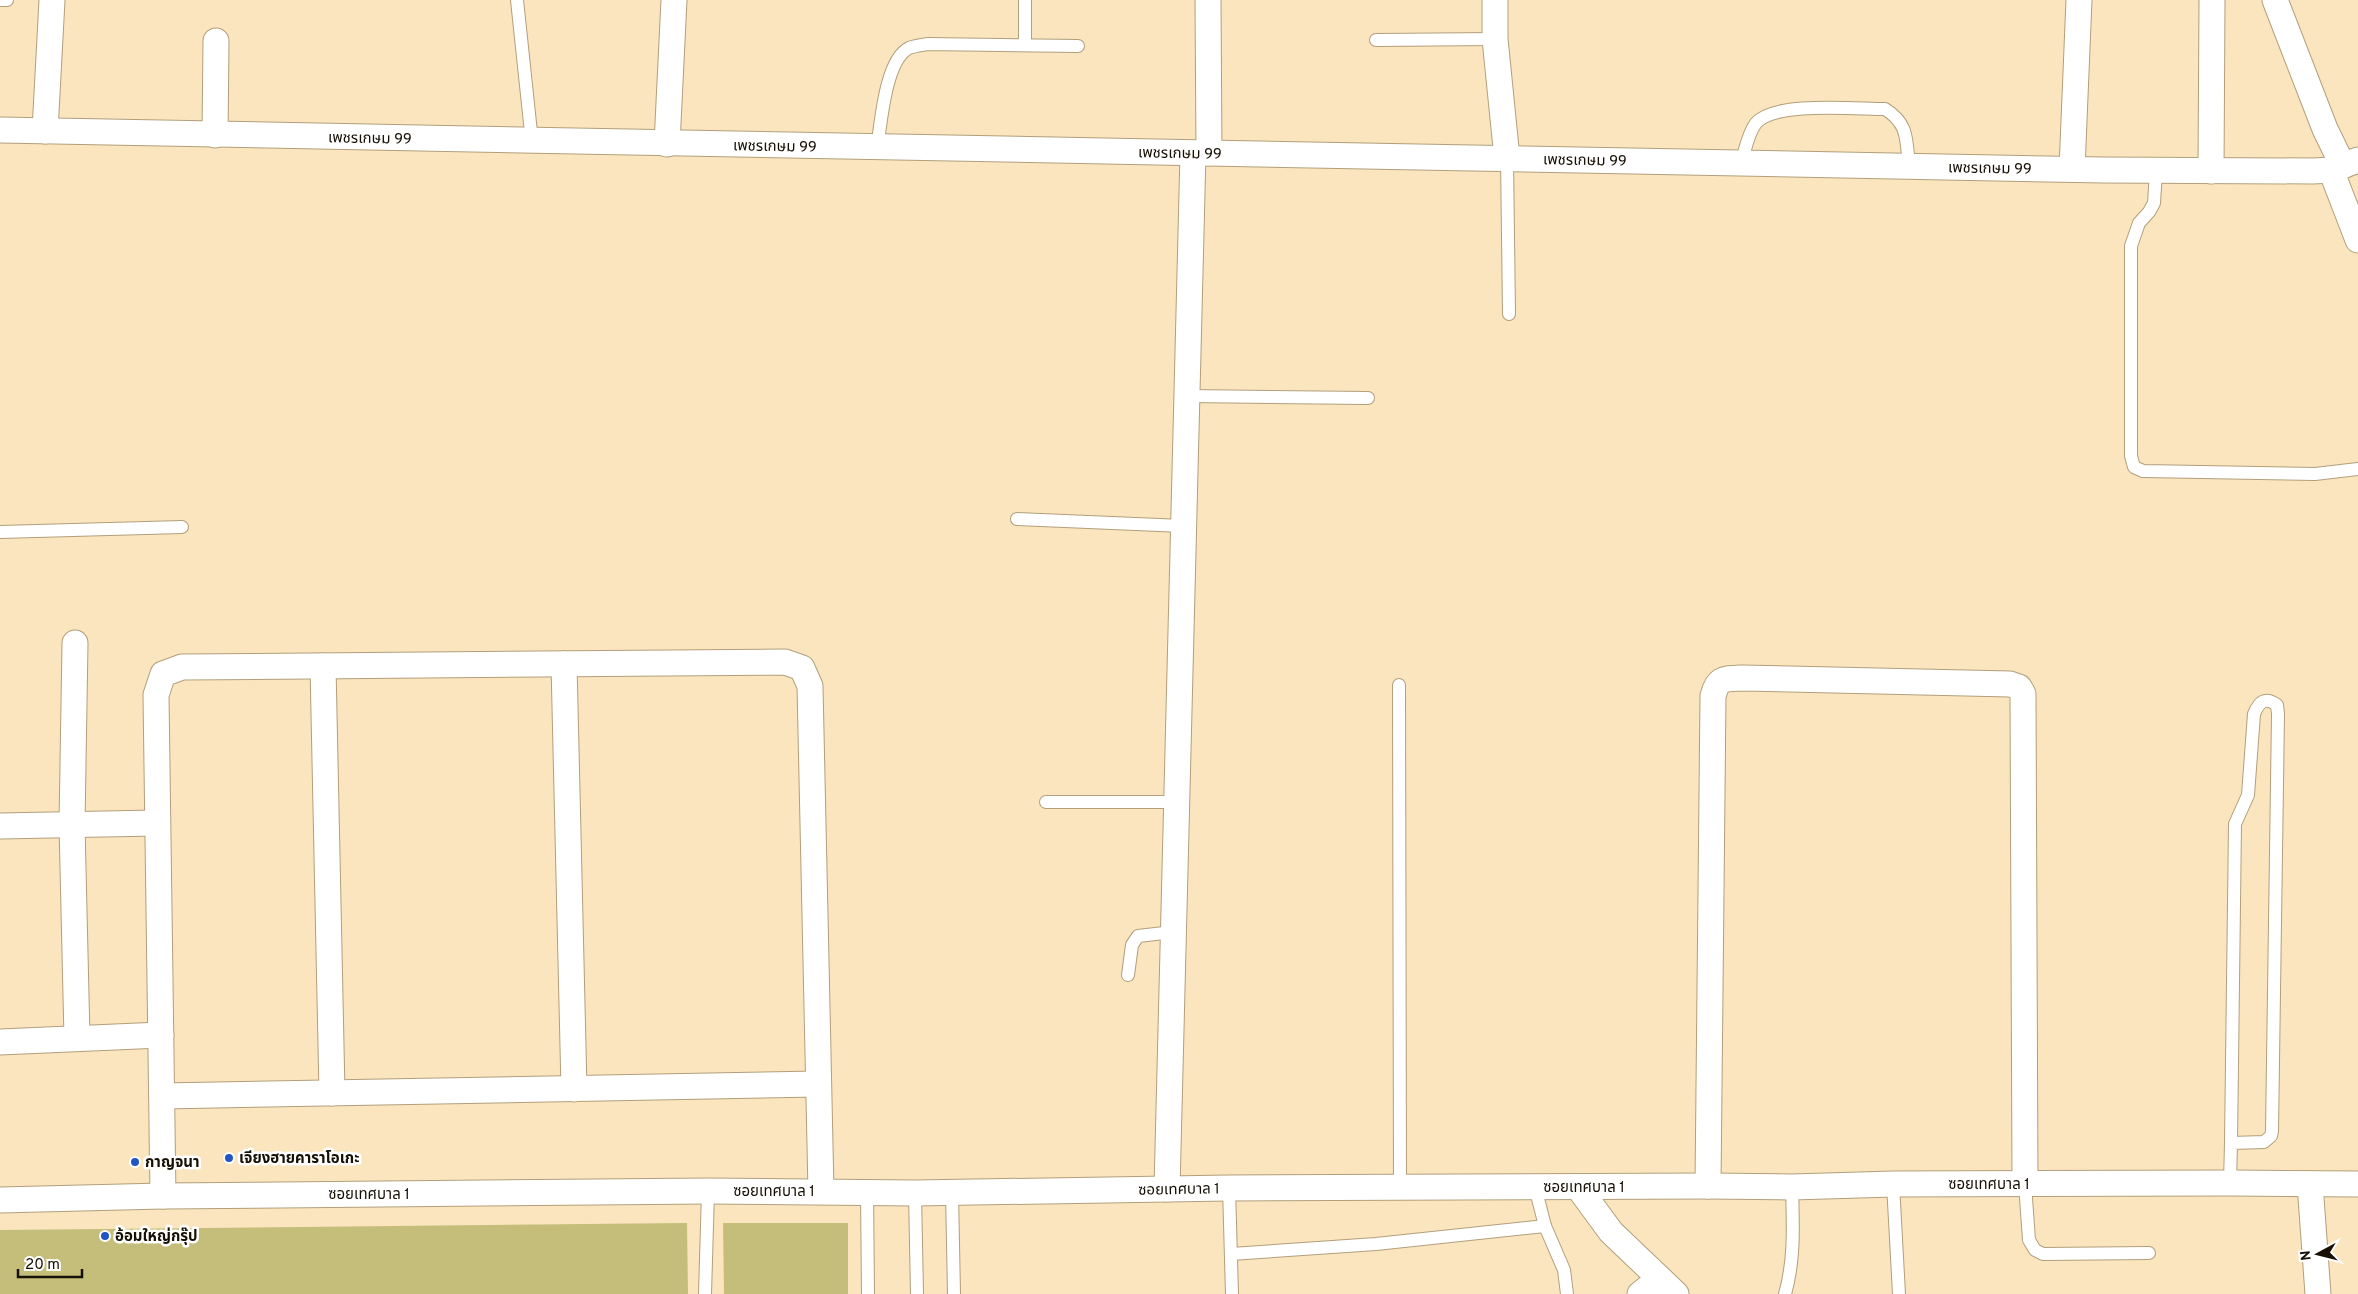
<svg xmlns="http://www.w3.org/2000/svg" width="2358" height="1294" font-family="Overpass,'Noto Sans Thai',sans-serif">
	<rect width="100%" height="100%" fill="#fae5bf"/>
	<g fill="#c5be7b">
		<polygon points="687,1223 688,1294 0,1294 0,1230"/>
		<polygon points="723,1223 848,1223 848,1294 724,1294"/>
	</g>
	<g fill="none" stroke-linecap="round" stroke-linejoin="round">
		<defs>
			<g id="service">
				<polyline points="0,0 7,0"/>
				<polyline points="517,0 532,142"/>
				<polyline points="1376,40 1495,39"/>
				<polyline points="1025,45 1025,0"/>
				<path d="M877 148C881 124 885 60 909 48 914 46 922 45 928 44L1078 46"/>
				<polyline points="1507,158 1509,314"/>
				<path d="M1741 163C1745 151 1748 133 1756 123 1775 101 1855 109 1885 109 1909 124 1906 140 1909 166"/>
				<polyline points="2156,171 2154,203 2149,212 2139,223 2131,246 2131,456 2134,467 2143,471 2315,474 2358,469"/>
				<polyline points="1187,396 1368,398"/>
				<polyline points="1017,519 1183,526"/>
				<polyline points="0,532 182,527"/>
				<polyline points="1399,685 1400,1188"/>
				<polyline points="1046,802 1176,802"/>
				<polyline points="1128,975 1132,945 1138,936 1173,932"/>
				<path d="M2230 1183 2231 1143 2235 824 2248 795 2254 714C2259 702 2265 696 2277 705L2278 714 2272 1131 2271 1136 2264 1142 2231 1143"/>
				<polyline points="1893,1184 1899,1294"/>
				<polyline points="2025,1184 2029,1240 2035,1250 2043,1254 2149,1253"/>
				<polyline points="1535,1187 1545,1226 1564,1270 1567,1294"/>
				<polyline points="1229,1188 1232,1294"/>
				<polyline points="867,1191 868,1294"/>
				<polyline points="952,1192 954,1294"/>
				<polyline points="915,1193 917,1294"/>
				<polyline points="1231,1254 1376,1244 1545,1226"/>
				<polyline points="705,1294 708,1191"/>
				<path d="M1785 1294C1795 1259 1793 1224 1792 1187"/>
			</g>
			<g id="minor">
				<polyline points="1208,0 1209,153"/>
				<polyline points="1495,0 1495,39 1507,158"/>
				<polyline points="2275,0 2325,129 2343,166"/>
				<polyline points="0,130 2104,170 2313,171 2331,170 2358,160"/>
				<polyline points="45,131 52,0"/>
				<polyline points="215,135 216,41"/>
				<polyline points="667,144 674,0"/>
				<polyline points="2072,169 2079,0"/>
				<polyline points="2331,170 2358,240"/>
				<polyline points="2211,171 2212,0"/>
				<polyline points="75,643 72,825 77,1038"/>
				<polyline points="564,664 574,1089"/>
				<polyline points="323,666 332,1093"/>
				<polyline points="0,826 156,823"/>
				<polyline points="0,1042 161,1035"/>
				<polyline points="162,1096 818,1084"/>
				<polyline points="2310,1184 2318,1294"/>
				<path d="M1708 1186 1713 696C1718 677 1724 679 1742 678L2010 684 2019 687 2023 694 2025 1184"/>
				<polyline points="1578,1187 1611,1232 1676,1294"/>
				<polyline points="1167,1189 1193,153"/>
				<polyline points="163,1196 156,695 163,674 182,667 785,662 802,668 810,686 821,1191"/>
				<polyline points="0,1200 163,1196 708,1191 915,1193 1229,1188 1708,1186 1792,1187 1893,1184 2230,1183 2358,1184"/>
				<polyline points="1640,1294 1659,1279"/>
			</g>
		</defs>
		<use href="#service" stroke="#b29f7b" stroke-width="14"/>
		<use href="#minor" stroke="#b29f7b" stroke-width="27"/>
		<use href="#service" stroke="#fff" stroke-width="12"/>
		<use href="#minor" stroke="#fff" stroke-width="25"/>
	</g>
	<g fill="#2155c2" stroke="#fff" stroke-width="2">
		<circle cx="229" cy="1158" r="5"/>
		<circle cx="135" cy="1162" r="5"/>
		<circle cx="105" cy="1236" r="5"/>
	</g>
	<g text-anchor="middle" stroke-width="5" stroke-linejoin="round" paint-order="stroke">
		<g font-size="15" fill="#160f03" stroke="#fff">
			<text transform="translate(370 138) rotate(1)" y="5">เพชรเกษม 99</text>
			<text transform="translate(775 146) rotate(1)" y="5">เพชรเกษม 99</text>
			<text transform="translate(1180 153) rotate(1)" y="5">เพชรเกษม 99</text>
			<text transform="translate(1585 160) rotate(1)" y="5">เพชรเกษม 99</text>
			<text transform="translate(1990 168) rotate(1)" y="5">เพชรเกษม 99</text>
			<text x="1989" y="1189">ซอยเทศบาล 1</text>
			<text x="1584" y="1192">ซอยเทศบาล 1</text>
			<text transform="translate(1179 1189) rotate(-1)" y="5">ซอยเทศบาล 1</text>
			<text x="774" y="1196">ซอยเทศบาล 1</text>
			<text x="369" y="1199">ซอยเทศบาล 1</text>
		</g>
		<g font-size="15" font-weight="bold" fill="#160f03" stroke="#fff" text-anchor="start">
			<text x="239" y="1163">เจียงฮายคาราโอเกะ</text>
			<text x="145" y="1167">กาญจนา</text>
			<text x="115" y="1241">อ้อมใหญ่กรุ๊ป</text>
		</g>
	</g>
	<g transform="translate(2318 1254) rotate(263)" stroke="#ffffff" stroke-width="4" paint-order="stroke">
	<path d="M0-4L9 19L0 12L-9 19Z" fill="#160f03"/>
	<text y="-8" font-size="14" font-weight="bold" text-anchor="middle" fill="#160f03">N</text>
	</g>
	<path d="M18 1269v8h64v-8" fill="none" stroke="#160f03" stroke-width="2.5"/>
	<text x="25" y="1269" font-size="15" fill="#160f03" stroke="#ffffff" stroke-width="4" paint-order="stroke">20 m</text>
</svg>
